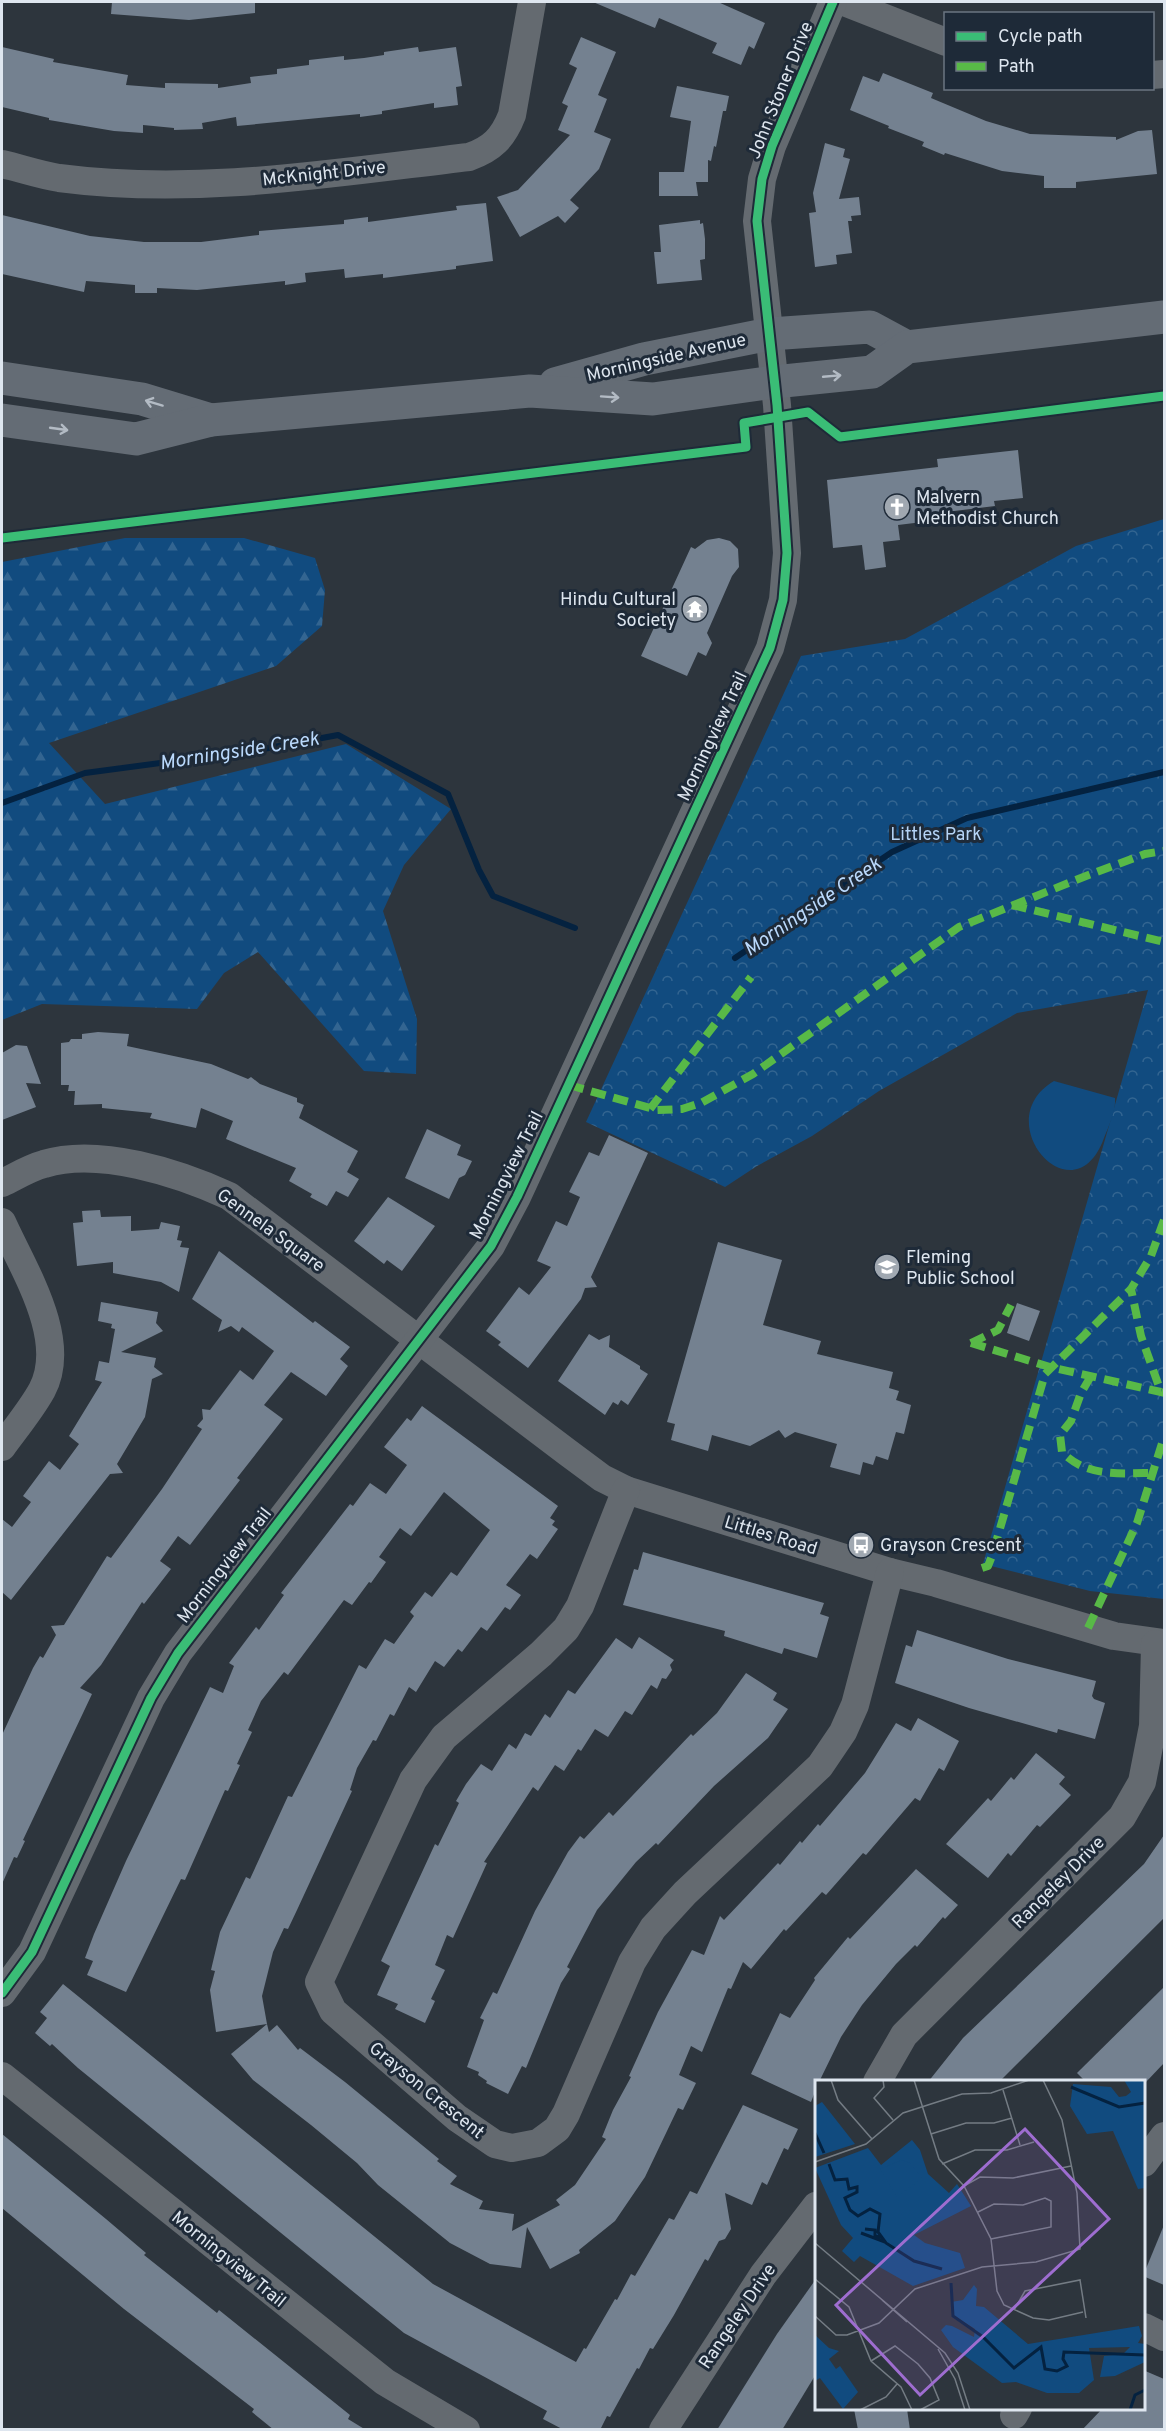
<svg xmlns="http://www.w3.org/2000/svg" width="1166" height="2431" font-family="Overpass,sans-serif">
	<defs>
		<pattern id="forest-firs" width="22" height="20" patternUnits="userSpaceOnUse" patternTransform="scale(1.5)"><rect width="22" height="20" fill="#114b7f"/><path d="M5 1l3.5 6h-7zM16 11l3.5 6h-7z" fill="#336591"/></pattern>
		<pattern id="park-crowns" width="20" height="18" patternUnits="userSpaceOnUse" patternTransform="scale(1.5)"><rect width="20" height="18" fill="#114b7f"/><path d="M2 6a3 3 0 1 1 6 0M12 15a3 3 0 1 1 6 0" fill="none" stroke="#336591"/></pattern>
	</defs>
	<rect width="100%" height="100%" fill="#2d353d"/>
	<polygon fill="url(#forest-firs)" points="125,538 244,538 315,558 325,590 322,626 276,666 49,743 105,804 346,744 451,809 404,865 383,911 417,1019 416,1074 364,1071 258,952 224,973 197,1009 42,1004 2,1020 2,562"/>
	<polygon fill="url(#park-crowns)" points="1164,519 1164,1599 1090,1591 983,1564 1148,990 1017,1013 879,1091 812,1136 757,1166 725,1187 586,1122 801,656 905,639 1076,546"/>
	<path fill="#114b7f" d="M1054 1081 1115 1098C1116 1112 1109 1125 1104 1138 1074 1221 986 1121 1054 1081Z"/>
	<g fill="none" stroke-linecap="round" stroke-linejoin="round">
		<g stroke="#042240" stroke-width="6">
			<polyline points="2,803 85,773 258,750 338,735 448,794 479,870 493,896 575,928"/>
			<polyline points="735,958 892,852 967,818 1164,772"/>
		</g>
	</g>
	<g fill="#748190">
		<polygon points="112,2 255,2 255,13 189,20 111,14"/>
		<polygon points="593,2 718,2 765,23 754,49 749,46 741,65 712,53 717,43 659,18 655,28"/>
		<polygon points="581,37 616,52 598,95 607,99 594,132 611,139 599,169 570,200 579,208 565,223 558,216 520,237 497,197 518,190 570,135 558,130 568,106 562,103 577,68 569,64"/>
		<polygon points="2,47 54,59 53,62 128,75 126,85 165,88 165,83 218,84 218,88 251,83 250,77 277,74 277,69 309,65 309,60 344,56 344,60 364,58 384,55 384,52 418,47 419,52 456,47 462,86 456,87 458,105 434,108 434,103 382,111 382,114 360,117 360,114 237,126 236,117 202,123 203,129 174,130 174,128 143,125 143,133 114,131 49,120 49,118 2,107"/>
		<polygon points="883,73 933,93 931,98 986,121 1030,134 1116,137 1116,140 1138,131 1152,130 1157,174 1076,182 1076,188 1044,188 1044,176 1002,171 945,153 944,155 922,146 924,142 888,128 889,126 850,110 863,76 879,82"/>
		<polygon points="677,86 729,96 726,111 723,111 716,147 714,146 711,161 708,160 708,182 696,182 698,196 659,196 659,172 684,172 691,121 670,117"/>
		<polygon points="825,143 845,149 843,157 850,159 839,199 859,197 861,215 851,216 852,221 848,221 852,253 836,255 837,264 815,267 809,213 816,212 813,193"/>
		<polygon points="486,203 493,261 456,266 456,269 383,278 383,274 345,278 344,269 305,273 306,282 285,285 285,281 197,290 157,288 157,293 135,293 135,285 86,281 84,292 2,274 2,215 90,236 144,242 201,242 259,235 259,231 344,224 344,220 368,217 368,222 457,210 456,206"/>
		<polygon points="700,220 700,224 703,223 705,239 705,259 700,260 702,280 657,284 654,252 661,252 659,225"/>
		<polygon points="1018,450 1023,498 994,501 995,506 946,512 947,519 898,525 900,540 883,542 886,567 865,570 862,545 833,548 827,480 938,467 937,459"/>
		<polygon points="719,538 730,541 738,549 739,567 732,576 707,633 712,643 706,656 698,652 687,676 641,656 691,547 695,549 707,540"/>
		<polygon points="98,1032 129,1034 127,1046 211,1064 248,1079 251,1077 260,1084 297,1098 297,1102 304,1105 299,1118 358,1151 347,1172 359,1179 348,1197 336,1191 327,1206 310,1197 312,1194 289,1181 296,1168 226,1139 233,1121 201,1108 196,1128 150,1118 152,1113 102,1108 102,1104 74,1105 75,1091 68,1091 69,1085 61,1085 61,1043 69,1042 71,1039 82,1039 82,1034"/>
		<polygon points="16,1045 27,1046 41,1084 26,1083 36,1107 2,1120 2,1053"/>
		<polygon points="427,1129 461,1145 457,1155 472,1161 465,1175 459,1178 449,1199 405,1178"/>
		<polygon points="609,1135 648,1153 591,1277 597,1287 585,1288 581,1299 528,1368 498,1345 501,1342 486,1331 519,1287 529,1295 551,1267 537,1261 556,1221 567,1226 580,1197 569,1192 589,1152 599,1156"/>
		<polygon points="388,1197 435,1226 402,1271 387,1260 384,1264 354,1241"/>
		<polygon points="100,1210 101,1217 131,1216 131,1231 159,1229 161,1222 180,1226 177,1240 182,1241 180,1247 189,1248 179,1292 161,1282 113,1273 113,1262 77,1266 73,1223 83,1222 82,1211"/>
		<polygon points="718,1242 782,1260 763,1325 821,1341 817,1354 893,1372 889,1388 899,1391 896,1400 911,1405 904,1434 896,1432 888,1460 876,1456 873,1465 863,1462 860,1475 830,1467 837,1444 795,1432 785,1438 779,1430 750,1446 712,1435 708,1451 671,1440 675,1424 667,1422"/>
		<polygon points="219,1251 313,1323 315,1321 350,1347 340,1359 348,1366 326,1396 291,1372 264,1405 283,1419 237,1478 240,1480 190,1545 178,1536 160,1561 171,1569 144,1604 142,1602 101,1665 80,1688 92,1694 23,1840 25,1841 17,1858 14,1857 2,1884 2,1735 33,1668 40,1656 43,1658 56,1635 51,1626 64,1625 107,1556 111,1558 162,1489 202,1429 197,1426 203,1419 202,1409 210,1410 240,1370 253,1380 274,1351 242,1327 239,1332 231,1326 218,1332 222,1320 192,1299"/>
		<polygon points="101,1302 158,1312 156,1323 163,1331 121,1352 156,1358 154,1367 163,1374 152,1379 145,1417 117,1464 123,1473 110,1474 11,1600 2,1592 2,1519 12,1527 31,1502 23,1496 49,1461 60,1470 79,1444 69,1436 102,1382 95,1380 99,1361 109,1363 115,1329 111,1328 112,1324 98,1321"/>
		<polygon points="1017,1303 1040,1311 1029,1341 1007,1333"/>
		<polygon points="589,1334 599,1340 610,1335 609,1347 640,1366 640,1369 648,1374 628,1405 621,1400 618,1405 613,1402 605,1415 558,1381"/>
		<polygon points="422,1406 558,1506 550,1518 555,1521 552,1525 558,1529 537,1559 530,1554 506,1585 521,1595 510,1610 505,1607 487,1631 481,1627 462,1652 458,1649 444,1667 435,1661 416,1692 409,1687 394,1716 390,1714 376,1741 373,1740 357,1768 350,1790 352,1791 297,1910 288,1929 284,1928 273,1952 262,1996 267,2024 216,2032 210,1990 215,1971 211,1970 220,1932 246,1877 250,1879 288,1796 292,1797 359,1665 366,1669 385,1639 394,1644 414,1616 410,1612 425,1592 432,1597 451,1572 457,1576 490,1530 444,1492 411,1536 400,1528 379,1557 386,1562 371,1583 369,1582 352,1605 344,1600 288,1675 284,1672 261,1701 248,1730 252,1732 237,1764 240,1765 228,1791 225,1790 185,1880 181,1879 126,1992 87,1975 93,1961 85,1958 94,1934 126,1861 210,1687 223,1693 234,1666 229,1663 256,1627 259,1630 284,1595 281,1593 350,1504 353,1506 370,1483 386,1494 407,1465 384,1447 407,1418 411,1421"/>
		<polygon points="643,1552 824,1603 820,1614 829,1617 817,1658 784,1648 782,1654 724,1636 725,1631 623,1605 634,1569 638,1570"/>
		<polygon points="917,1630 1008,1659 1096,1681 1092,1696 1094,1699 1105,1703 1095,1739 1058,1729 1057,1733 969,1708 895,1683 906,1645 912,1647"/>
		<polygon points="639,1637 674,1660 670,1665 672,1670 666,1679 662,1678 657,1689 651,1685 632,1715 625,1711 608,1737 595,1729 581,1751 578,1749 564,1771 555,1765 538,1791 533,1787 484,1862 487,1863 453,1938 447,1935 435,1965 445,1970 431,1999 435,2001 425,2023 395,2009 398,2004 377,1995 390,1966 381,1961 435,1844 438,1846 459,1803 456,1801 466,1784 481,1764 492,1771 509,1744 516,1749 525,1733 531,1736 545,1714 550,1718 568,1690 575,1694 616,1638 632,1649"/>
		<polygon points="746,1673 777,1693 773,1700 788,1709 768,1738 714,1786 658,1845 656,1843 636,1862 597,1910 567,1967 570,1969 561,1983 526,2068 522,2066 508,2094 486,2083 487,2081 478,2075 479,2072 467,2067 484,2020 480,2018 493,1992 497,1994 535,1911 568,1852 580,1836 584,1839 609,1812 613,1816 691,1734 693,1736 717,1713"/>
		<polygon points="918,1718 959,1741 944,1771 939,1768 920,1801 915,1798 866,1855 863,1853 826,1895 822,1892 786,1931 784,1929 751,1969 743,1962 731,1989 728,1988 702,2052 691,2046 679,2075 696,2083 683,2110 678,2108 645,2177 615,2221 579,2250 580,2253 550,2269 527,2227 521,2268 490,2264 450,2243 378,2185 357,2163 311,2125 253,2080 231,2054 267,2024 269,2032 277,2025 298,2050 300,2048 345,2082 439,2159 437,2161 457,2176 450,2184 483,2201 479,2209 514,2214 512,2231 560,2205 556,2200 575,2185 606,2139 602,2137 613,2110 631,2077 629,2076 658,2012 692,1950 704,1955 720,1916 724,1920 778,1863 780,1865 800,1841 802,1843 818,1824 820,1826 865,1773 896,1723 911,1731"/>
		<polygon points="1036,1753 1065,1777 1059,1784 1071,1795 1040,1827 1037,1825 1011,1856 1008,1853 988,1878 946,1844 988,1798 991,1801 1011,1777 1014,1780"/>
		<polygon points="1164,1835 1164,1918 999,2082 928,2082 963,2038 1144,1864"/>
		<polygon points="916,1869 958,1905 945,1919 943,1917 917,1947 915,1945 896,1964 862,2005 841,2037 819,2082 816,2082 816,2089 811,2102 751,2074 780,2013 790,2018 815,1980 814,1978 848,1937 850,1939"/>
		<polygon points="63,1984 433,2284 576,2362 584,2348 586,2349 615,2299 617,2300 631,2274 635,2276 669,2218 674,2220 690,2191 697,2194 743,2105 798,2129 788,2150 784,2148 767,2185 762,2182 752,2205 725,2193 731,2229 725,2239 719,2241 708,2261 705,2259 674,2315 653,2349 650,2348 639,2369 637,2368 610,2417 607,2416 600,2430 564,2430 543,2419 547,2411 404,2333 78,2068 52,2044 50,2046 35,2033 47,2018 40,2012"/>
		<polygon points="1164,1987 1164,2063 1146,2082 1086,2082 1077,2073"/>
		<polygon points="2,2134 106,2219 146,2253 144,2255 217,2313 219,2310 350,2415 348,2419 366,2430 274,2430 252,2412 254,2409 124,2309 2,2208"/>
		<polygon points="1164,2225 1164,2285 1143,2276"/>
		<polygon points="816,2279 816,2374 782,2430 717,2430 777,2334"/>
		<polygon points="1143,2370 1164,2379 1164,2430 1082,2430 1102,2409 1143,2409"/>
		<polygon points="854,2409 907,2409 910,2430 858,2430"/>
	</g>
	<g fill="none" stroke-linecap="round" stroke-linejoin="round">
		<g stroke="#646a70" stroke-width="28">
			<polyline points="844,2 946,42"/>
			<polyline points="1152,75 1164,74"/>
			<path d="M2 164C20 168 40 175 59 178 196 196 333 173 469 157 492 149 503 138 512 115L532 2"/>
			<path d="M2 1183C15 1177 29 1168 44 1164 99 1147 179 1173 229 1196L567 1452 602 1478 626 1490 890 1572 936 1583 1114 1636 1164 1643"/>
			<path d="M2 1222C23 1269 69 1339 42 1390 31 1410 15 1429 2 1447"/>
			<polyline points="626,1490 580,1606 566,1629 541,1654 444,1737 413,1780 319,1982 333,2011 457,2118 495,2144 512,2148 538,2143 557,2129 566,2114 632,1962 653,1928 685,1893 820,1766 843,1732 855,1705 890,1572"/>
			<polyline points="2,1993 32,1952 151,1698 178,1653 491,1246 517,1197 770,648 783,600 787,553 777,405 757,221 762,179 772,146 833,2"/>
			<polyline points="2,2076 385,2382 466,2430"/>
			<polyline points="877,2082 904,2035 1122,1817 1142,1782 1153,1726 1155,1644"/>
			<polyline points="1144,2163 1164,2136"/>
			<polyline points="1144,2327 1164,2337"/>
			<polyline points="1014,2415 1018,2408"/>
			<polyline points="663,2430 763,2275 816,2206"/>
		</g>
		<g stroke="#646c75" stroke-width="33">
			<polyline points="2,378 142,399 211,420"/>
			<polyline points="555,384 644,359 770,334 870,327 907,347"/>
			<polyline points="2,420 136,439 211,420 530,391 653,399 774,382 872,372 907,347 1164,317"/>
		</g>
		<g stroke="#58b947" stroke-width="8" stroke-dasharray="15 8" stroke-linecap="butt">
			<polyline points="1012,905 1164,942"/>
			<polyline points="569,1085 657,1110 682,1109 701,1103 753,1074 959,927 1086,876 1145,854 1164,851"/>
			<polyline points="650,1109 751,977"/>
			<polyline points="1164,1220 1151,1256 1131,1289 1141,1336 1161,1392 1164,1393"/>
			<polyline points="971,1343 1050,1367 1161,1392"/>
			<polyline points="971,1343 998,1330 1011,1305"/>
			<path d="M1091 1376 1081 1393 1071 1421 1060 1435 1062 1452C1087 1478 1121 1473 1154 1473"/>
			<polyline points="982,1568 988,1566 992,1556 1045,1374 1131,1289"/>
			<polyline points="1088,1628 1137,1523 1164,1437"/>
		</g>
		<defs>
			<g id="cycleway">
				<polyline points="2,538 746,447 744,423 808,412 840,437 1164,396"/>
				<polyline points="2,1993 32,1952 151,1698 178,1653 491,1246 517,1197 770,648 783,600 787,553 777,405 757,221 762,179 772,146 833,2"/>
			</g>
		</defs>
		<use href="#cycleway" stroke="#1e2a38" stroke-width="13"/>
		<use href="#cycleway" stroke="#3abd76" stroke-width="9"/>
	</g>
	<defs><path id="oneway-shaft" d="M-6 0H5M1.5-3L5.5 0L1.5 3" fill="none" stroke-width="1.6" stroke-linecap="round" stroke-linejoin="round" transform="scale(1.5)"/></defs>
	<g stroke="#b3bbc4">
		<use href="#oneway-shaft" transform="translate(832 376) rotate(-5)"/>
		<use href="#oneway-shaft" transform="translate(610 397) rotate(4)"/>
		<use href="#oneway-shaft" transform="translate(154 403) rotate(-163)"/>
		<use href="#oneway-shaft" transform="translate(59 429) rotate(8)"/>
	</g>
	<defs>
		<symbol id="church-disc" viewBox="-11 -11 22 22"><circle r="9.5" fill="#a0a8b1" stroke="#1e2a38"/><path d="M-1.2-6h2.4v3.5h3.3v2.4h-3.3V6h-2.4V-.1h-3.3v-2.4h3.3Z" fill="#fff"/></symbol>
		<symbol id="temple-disc" viewBox="-11 -11 22 22"><circle r="9.5" fill="#a0a8b1" stroke="#1e2a38"/><path d="M0-6L5-2H3V0L6.5 2.5H4V6H1.5V3h-3V6H-4V2.5H-6.5L-3 0V-2H-5Z" fill="#fff"/></symbol>
		<symbol id="school-disc" viewBox="-11 -11 22 22"><circle r="9.5" fill="#a0a8b1" stroke="#1e2a38"/><path d="M0-5L7-2L0 1L-7-2ZM-4 1L0 2.5L4 1V4Q0 6-4 4Z" fill="#fff"/></symbol>
		<symbol id="bus-disc" viewBox="-11 -11 22 22"><circle r="9.5" fill="#a0a8b1" stroke="#1e2a38"/><path d="M-5-6H5V4H4V6H2V4H-2V6H-4V4H-5ZM-3.5-4V0h7V-4ZM-3.5 1.2v1.5H-2V1.2ZM2 1.2v1.5H3.5V1.2Z" fill="#fff"/></symbol>
	</defs>
	<g fill-rule="evenodd">
		<use href="#church-disc" x="882" y="492" width="30" height="30"/>
		<use href="#temple-disc" x="680" y="594" width="30" height="30"/>
		<use href="#school-disc" x="872" y="1252" width="30" height="30"/>
		<use href="#bus-disc" x="846" y="1530" width="30" height="30"/>
	</g>
	<g text-anchor="middle" stroke-width="6" stroke-linejoin="round" paint-order="stroke">
		<g font-size="18" fill="#dee6ef" stroke="#1e2a38">
			<text transform="translate(780 90) rotate(-68)" y="6">John Stoner Drive</text>
			<text transform="translate(324 173) rotate(-6)" y="6">McKnight Drive</text>
			<text transform="translate(666 357) rotate(-13)" y="6">Morningside Avenue</text>
			<text transform="translate(712 736) rotate(-65)" y="6">Morningview Trail</text>
			<text transform="translate(506 1175) rotate(-63)" y="6">Morningview Trail</text>
			<text transform="translate(271 1230) rotate(36)" y="6">Gennela Square</text>
			<text transform="translate(771 1535) rotate(17)" y="6">Littles Road</text>
			<text transform="translate(224 1565) rotate(-52)" y="6">Morningview Trail</text>
			<text transform="translate(1058 1882) rotate(-45)" y="6">Rangeley Drive</text>
			<text transform="translate(427 2090) rotate(39)" y="6">Grayson Crescent</text>
			<text transform="translate(229 2259) rotate(39)" y="6">Morningview Trail</text>
			<text transform="translate(737 2316) rotate(-56)" y="6">Rangeley Drive</text>
		</g>
		<g font-size="18" fill="#dee6ef" stroke="#1e2a38" text-anchor="start">
			<text x="916" y="503">Malvern<tspan x="916" dy="21">Methodist Church</tspan></text>
			<text x="676" y="605" text-anchor="end">Hindu Cultural<tspan x="676" dy="21">Society</tspan></text>
			<text x="906" y="1263">Fleming<tspan x="906" dy="21">Public School</tspan></text>
			<text x="880" y="1551">Grayson Crescent</text>
		</g>
		<g font-size="18" fill="#b5d4f6" stroke="#1e2a38">
			<text x="936" y="840">Littles Park</text>
		</g>
		<g font-size="20" font-style="italic" fill="#bad9fc" stroke="#1e2a38">
			<text transform="translate(239 750) rotate(-9)" y="7">Morningside Creek</text>
			<text transform="translate(812 906) rotate(-34)" y="7">Morningside Creek</text>
		</g>
	</g>
	<g transform="translate(815 2080)">
		<rect width="330" height="330" fill="#2d353d"/>
		<path d="M309 0H330V108L323 109 298 51 272 54 255 26 258 4 296 7 304 17 311 16 316 12ZM159 205 162 209 161 226 169 227 213 264 324 246 327 256 323 263 330 264V282L300 296 285 297 289 276 308 274 315 267 274 268 279 300 264 313H232L201 302 187 303 138 267 126 250 131 245 137 246 159 257 160 249 138 235 136 222 148 220Z" fill="#114b7f"/>
		<path d="M7 22 40 64 0 77V26ZM97 60 105 70 113 94 134 113 142 104 156 126 99 155 110 163 145 173 150 188 98 206 45 176 39 182 27 171 38 158 26 145 0 88 53 68 66 85ZM0 255 14 268 24 271 14 279 21 289 25 286 43 312 28 329 5 298 0 301Z" fill="#114b7f"/>
		<path d="M87 80 95 83 107 98 82 117 65 89Z" fill="#114b7f"/>
		<path fill="none" stroke="#042240" stroke-width="3" d="M256 7 304 27 330 23M0 53 9 73M14 84 20 100 32 99 34 109 42 107V112L30 118 35 130 43 136 55 129 65 134 63 152 71 163 99 181 127 189M50 149 60 150V156L66 157M46 153 70 162M136 203 138 236 168 257 199 288 226 267 230 289 242 291 252 286 248 279 249 272 330 275M315 330 320 315 330 310"/>
		<path fill="none" stroke="#747c84" stroke-width="1.5" d="M16 0 23 20 57 59M68 0 69 7 59 18 78 40M99 0 124 79 149 106 176 159 182 211 189 225 218 238 234 240 268 232M188 10 205 65M116 54 151 43H179L197 38M0 82 51 64 88 33 147 14 176 13 214 0M127 84 160 70H192L219 62M149 106 165 97 198 98 256 86M163 132 179 124 208 125 230 118 236 121V147L176 159M0 163 130 273 143 293 155 330M0 199 34 227 56 281 86 307 97 330M67 220 92 242M199 230 210 211 265 200 271 238M0 236 21 255H32L64 243 100 209 167 187 221 182 265 169 262 113 247 40 228 0M123 269 140 299 150 330M56 281 80 266 103 284 115 298 124 320 105 330M45 330 71 317 82 304"/>
		<path fill="#9e6dd0" fill-opacity="0.15" stroke="#9e6dd0" stroke-width="3" d="M210 49 294 139 105 315 21 225Z"/>
		<rect width="330" height="330" fill="none" stroke="#dee6ef" stroke-width="3"/>
	</g>
	<rect width="1166" height="2431" fill="none" stroke="#dee6ef" stroke-width="6"/>
	<rect x="944" y="12" width="210" height="78" fill="#1e2a38" stroke="#6b7581" stroke-width="1.5"/>
	<rect x="956" y="32" width="30" height="9" fill="#3abd76" stroke="#6b7581" stroke-width="1.5"/>
	<text x="998" y="42" font-size="18" fill="#dee6ef">Cycle path</text>
	<rect x="956" y="62" width="30" height="9" fill="#58b947" stroke="#6b7581" stroke-width="1.5"/>
	<text x="998" y="72" font-size="18" fill="#dee6ef">Path</text>
</svg>
